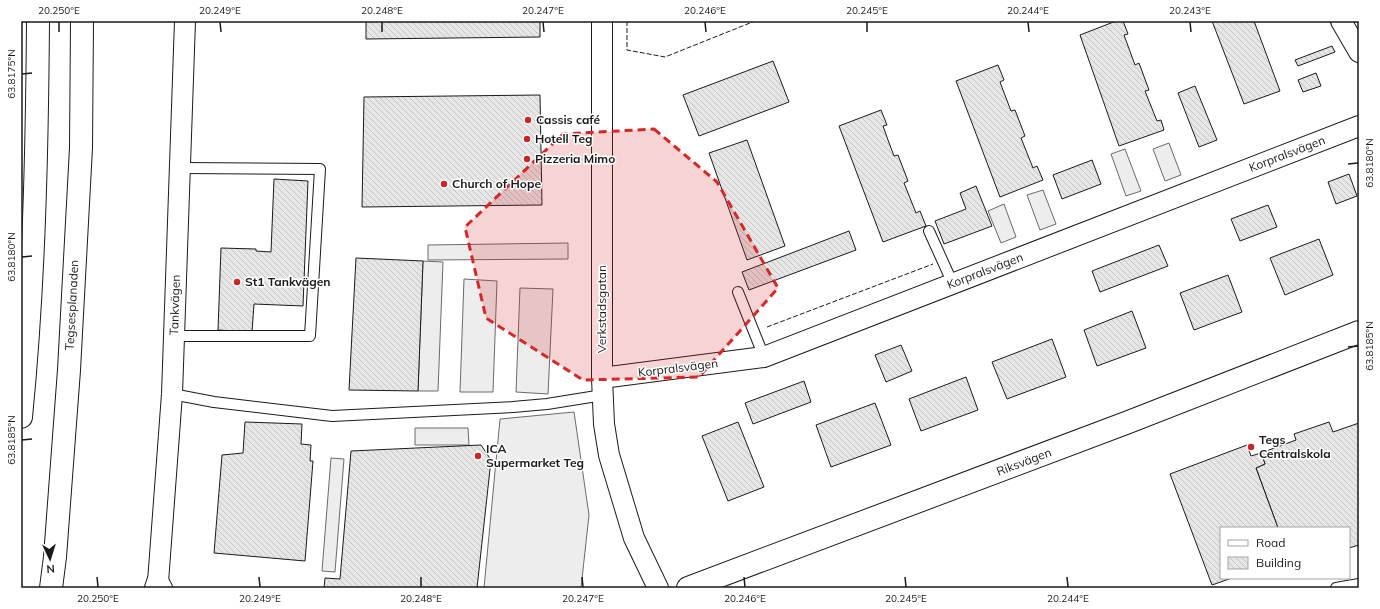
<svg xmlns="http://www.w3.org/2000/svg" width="1380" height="609" font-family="Mulish,sans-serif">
	<defs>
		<pattern id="building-back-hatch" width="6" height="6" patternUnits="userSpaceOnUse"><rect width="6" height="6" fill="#e6e6e6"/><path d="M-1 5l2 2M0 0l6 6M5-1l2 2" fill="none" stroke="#c5c5c5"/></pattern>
	</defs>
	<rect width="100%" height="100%" fill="#fff"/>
	<g fill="#ededed" stroke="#6a6a6a">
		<polygon points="1169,143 1181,175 1165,181 1153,149"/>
		<polygon points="1125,149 1141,191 1126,196 1111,154"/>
		<polygon points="1043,190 1056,224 1040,230 1027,195"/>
		<polygon points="1004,204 1016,237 1001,243 988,211"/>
		<polygon points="568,243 568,259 428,260 428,245"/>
		<polygon points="423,261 443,262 438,391 418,391"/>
		<polygon points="464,279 497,281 493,392 460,392"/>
		<polygon points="520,288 553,289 548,394 516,392"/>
		<polygon points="574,412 589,515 581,588 484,588 500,419"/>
		<polygon points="415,428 468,428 469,445 415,445"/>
		<polygon points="331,458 344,459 335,572 322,571"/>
	</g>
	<g fill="url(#building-back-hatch)" stroke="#1a1a1a">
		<polygon points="366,21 540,21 540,37 366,39"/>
		<polygon points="1116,21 1123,21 1128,34 1124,35 1135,65 1139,63 1149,90 1145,91 1157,121 1161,120 1164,130 1119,146 1080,35"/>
		<polygon points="1212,21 1254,21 1280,91 1244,104"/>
		<polygon points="1332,46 1335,52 1298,66 1295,60"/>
		<polygon points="773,61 789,102 699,136 683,95"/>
		<polygon points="998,65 1004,80 1000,82 1011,111 1015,110 1025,136 1021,138 1033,168 1037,166 1043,180 1000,197 956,81"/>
		<polygon points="1316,73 1321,86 1303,92 1298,80"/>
		<polygon points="1195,86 1217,140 1199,147 1178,93"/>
		<polygon points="540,95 542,205 362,207 364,97"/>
		<polygon points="881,110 887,125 883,126 888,140 894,156 898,155 908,181 904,183 916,213 920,211 926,226 883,242 839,126"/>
		<polygon points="747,140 785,246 747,260 709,153"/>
		<polygon points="1092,160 1101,184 1062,199 1053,175"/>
		<polygon points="1349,174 1357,196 1336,204 1328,182"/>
		<polygon points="274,179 308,181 303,306 254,304 252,332 218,330 221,248 256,249 256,251 271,252"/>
		<polygon points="976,186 992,226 944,244 935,221 966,209 960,193"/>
		<polygon points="1268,205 1277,227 1240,241 1231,219"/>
		<polygon points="849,231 856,250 749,290 742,272"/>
		<polygon points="1319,239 1333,275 1285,295 1270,258"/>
		<polygon points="1159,245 1168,266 1100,292 1092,271"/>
		<polygon points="356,258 423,261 418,391 349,390"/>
		<polygon points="1228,275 1242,312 1194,330 1180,293"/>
		<polygon points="1132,311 1146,348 1097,366 1084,330"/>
		<polygon points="1052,339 1066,377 1007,399 992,362"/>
		<polygon points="901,345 912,371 886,382 875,355"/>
		<polygon points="966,377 978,410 921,431 909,399"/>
		<polygon points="804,381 811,402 753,424 745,403"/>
		<polygon points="875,403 891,445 831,467 816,425"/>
		<polygon points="245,422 302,424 301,444 311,445 310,461 313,461 305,561 214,553 222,455 243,453"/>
		<polygon points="738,422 764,487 728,501 702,436"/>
		<polygon points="1329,422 1333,432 1359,423 1359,545 1349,548 1349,528 1278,528 1256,468 1265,464 1261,453 1296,440 1294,434"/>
		<polygon points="481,445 491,460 477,588 324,588 325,578 340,579 351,451"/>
		<polygon points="1247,445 1251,456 1261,453 1265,464 1256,468 1278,528 1221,528 1221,578 1232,578 1212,585 1170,474"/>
	</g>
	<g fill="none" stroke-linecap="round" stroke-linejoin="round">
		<defs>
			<g id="lane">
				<polyline points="929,231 953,284"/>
				<polyline points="738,292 764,357"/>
				<polyline points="174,336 310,336 320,169 180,168"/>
				<polyline points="172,394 214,402 332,416 513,407 547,404 603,395"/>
				<polyline points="1336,588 1359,584"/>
			</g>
			<g id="street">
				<polyline points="602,21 602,378 604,424 609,455 634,538 658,588"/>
				<polyline points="1341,21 1359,52"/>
				<polyline points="602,378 764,357 1359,126"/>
				<polyline points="162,588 158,582 172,394 185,21"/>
			</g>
			<g id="secondary">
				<path d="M21 417C34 286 37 153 38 21"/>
				<polyline points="51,588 55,557 69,370 81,148 82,21"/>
				<polyline points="156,588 158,582"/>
				<polyline points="688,588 1126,423 1359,332"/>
			</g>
		</defs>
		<use href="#lane" stroke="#1a1a1a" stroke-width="12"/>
		<use href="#street" stroke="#1a1a1a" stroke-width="22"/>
		<use href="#secondary" stroke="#1a1a1a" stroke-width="24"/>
		<use href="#lane" stroke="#fff" stroke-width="10"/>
		<use href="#street" stroke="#fff" stroke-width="20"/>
		<use href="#secondary" stroke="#fff" stroke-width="22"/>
		<g stroke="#1a1a1a" stroke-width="1" stroke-dasharray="5 2" stroke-linecap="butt">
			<polyline points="627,21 627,50 665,57 755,21"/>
			<polyline points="767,327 933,264"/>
		</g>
	</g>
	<path fill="#d62828" fill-opacity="0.2" stroke="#d62828" stroke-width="3" stroke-dasharray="8 5" stroke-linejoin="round" d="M654 129 717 182 778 288 699 377 583 380 486 318 465 227 563 134Z"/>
	<path fill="none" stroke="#1a1a1a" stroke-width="1.5" d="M59 22V32M220 22 221 32M382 22V32M543 22 544 32M705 22 706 32M867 22V32M1028 22 1029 32M1190 22 1191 32M22 74 32 73M1348 164 1358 163M22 257 32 256M1348 347 1358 346M22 440 32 439M97 577 98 587M259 577 260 587M421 577V587M582 577 583 587M744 577 745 587M905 577 906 587M1067 577 1068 587"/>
	<g fill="#c62828" stroke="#fff" stroke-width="1.5">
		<circle cx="528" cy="120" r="4"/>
		<circle cx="527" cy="139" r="4"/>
		<circle cx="527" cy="159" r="4"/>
		<circle cx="444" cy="184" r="4"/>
		<circle cx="237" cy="282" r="4"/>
		<circle cx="1251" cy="447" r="4"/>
		<circle cx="478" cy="456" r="4"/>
	</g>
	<g text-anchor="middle" stroke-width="3" stroke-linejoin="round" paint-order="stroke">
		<g font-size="12" font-weight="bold" fill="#1a1a1a" stroke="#fff" text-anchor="start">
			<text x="536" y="124">Cassis café</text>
			<text x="535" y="143">Hotell Teg</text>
			<text x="535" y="163">Pizzeria Mimo</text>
			<text x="452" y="188">Church of Hope</text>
			<text x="245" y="286">St1 Tankvägen</text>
			<text x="1259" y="444">Tegs<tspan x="1259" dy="14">Centralskola</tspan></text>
			<text x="486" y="453">ICA<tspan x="486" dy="14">Supermarket Teg</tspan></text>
		</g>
		<g font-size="12" fill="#1a1a1a" stroke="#fff">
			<text transform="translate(1287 154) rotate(-21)" y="4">Korpralsvägen</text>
			<text transform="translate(985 271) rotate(-21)" y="4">Korpralsvägen</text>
			<text transform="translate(72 305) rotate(-87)" y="4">Tegsesplanaden</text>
			<text transform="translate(175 305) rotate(-88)" y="4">Tankvägen</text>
			<text transform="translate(602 309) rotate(-90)" y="4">Verkstadsgatan</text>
			<text transform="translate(678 368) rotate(-7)" y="4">Korpralsvägen</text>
			<text transform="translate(1024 462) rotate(-21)" y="4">Riksvägen</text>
		</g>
	</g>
	<rect width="1380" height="609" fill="none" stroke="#ffffff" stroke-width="44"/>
	<rect x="1220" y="527" width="130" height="52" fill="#ffffff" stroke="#a3a3a3"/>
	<rect x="1228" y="540" width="20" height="6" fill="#ffffff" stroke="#a3a3a3"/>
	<text x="1256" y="547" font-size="12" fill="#1a1a1a">Road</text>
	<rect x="1228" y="557" width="20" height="12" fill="url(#building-back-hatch)" stroke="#a3a3a3"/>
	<text x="1256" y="567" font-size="12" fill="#1a1a1a">Building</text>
	<g transform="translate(50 559) rotate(176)" stroke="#ffffff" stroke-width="3" paint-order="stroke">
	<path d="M0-3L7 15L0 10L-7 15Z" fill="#1a1a1a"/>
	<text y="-6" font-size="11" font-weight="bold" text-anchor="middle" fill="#1a1a1a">N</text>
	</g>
	<rect x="22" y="22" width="1336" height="565" fill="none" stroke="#1a1a1a" stroke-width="1.5"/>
	<g font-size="10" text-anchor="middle" fill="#1a1a1a">
		<text x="59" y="14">20.250°E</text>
		<text x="220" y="14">20.249°E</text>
		<text x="382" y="14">20.248°E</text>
		<text x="543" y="14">20.247°E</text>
		<text x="705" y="14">20.246°E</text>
		<text x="867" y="14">20.245°E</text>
		<text x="1028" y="14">20.244°E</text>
		<text x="1190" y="14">20.243°E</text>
		<text transform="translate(11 74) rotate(-90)" y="4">63.8175°N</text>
		<text transform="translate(1369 163) rotate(-90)" y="4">63.8180°N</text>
		<text transform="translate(11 257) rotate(-90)" y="4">63.8180°N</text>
		<text transform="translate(1369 346) rotate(-90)" y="4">63.8185°N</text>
		<text transform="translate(11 440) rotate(-90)" y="4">63.8185°N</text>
		<text x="98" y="602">20.250°E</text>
		<text x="260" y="602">20.249°E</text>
		<text x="421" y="602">20.248°E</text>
		<text x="583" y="602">20.247°E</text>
		<text x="745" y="602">20.246°E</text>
		<text x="906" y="602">20.245°E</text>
		<text x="1068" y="602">20.244°E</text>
	</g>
</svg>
